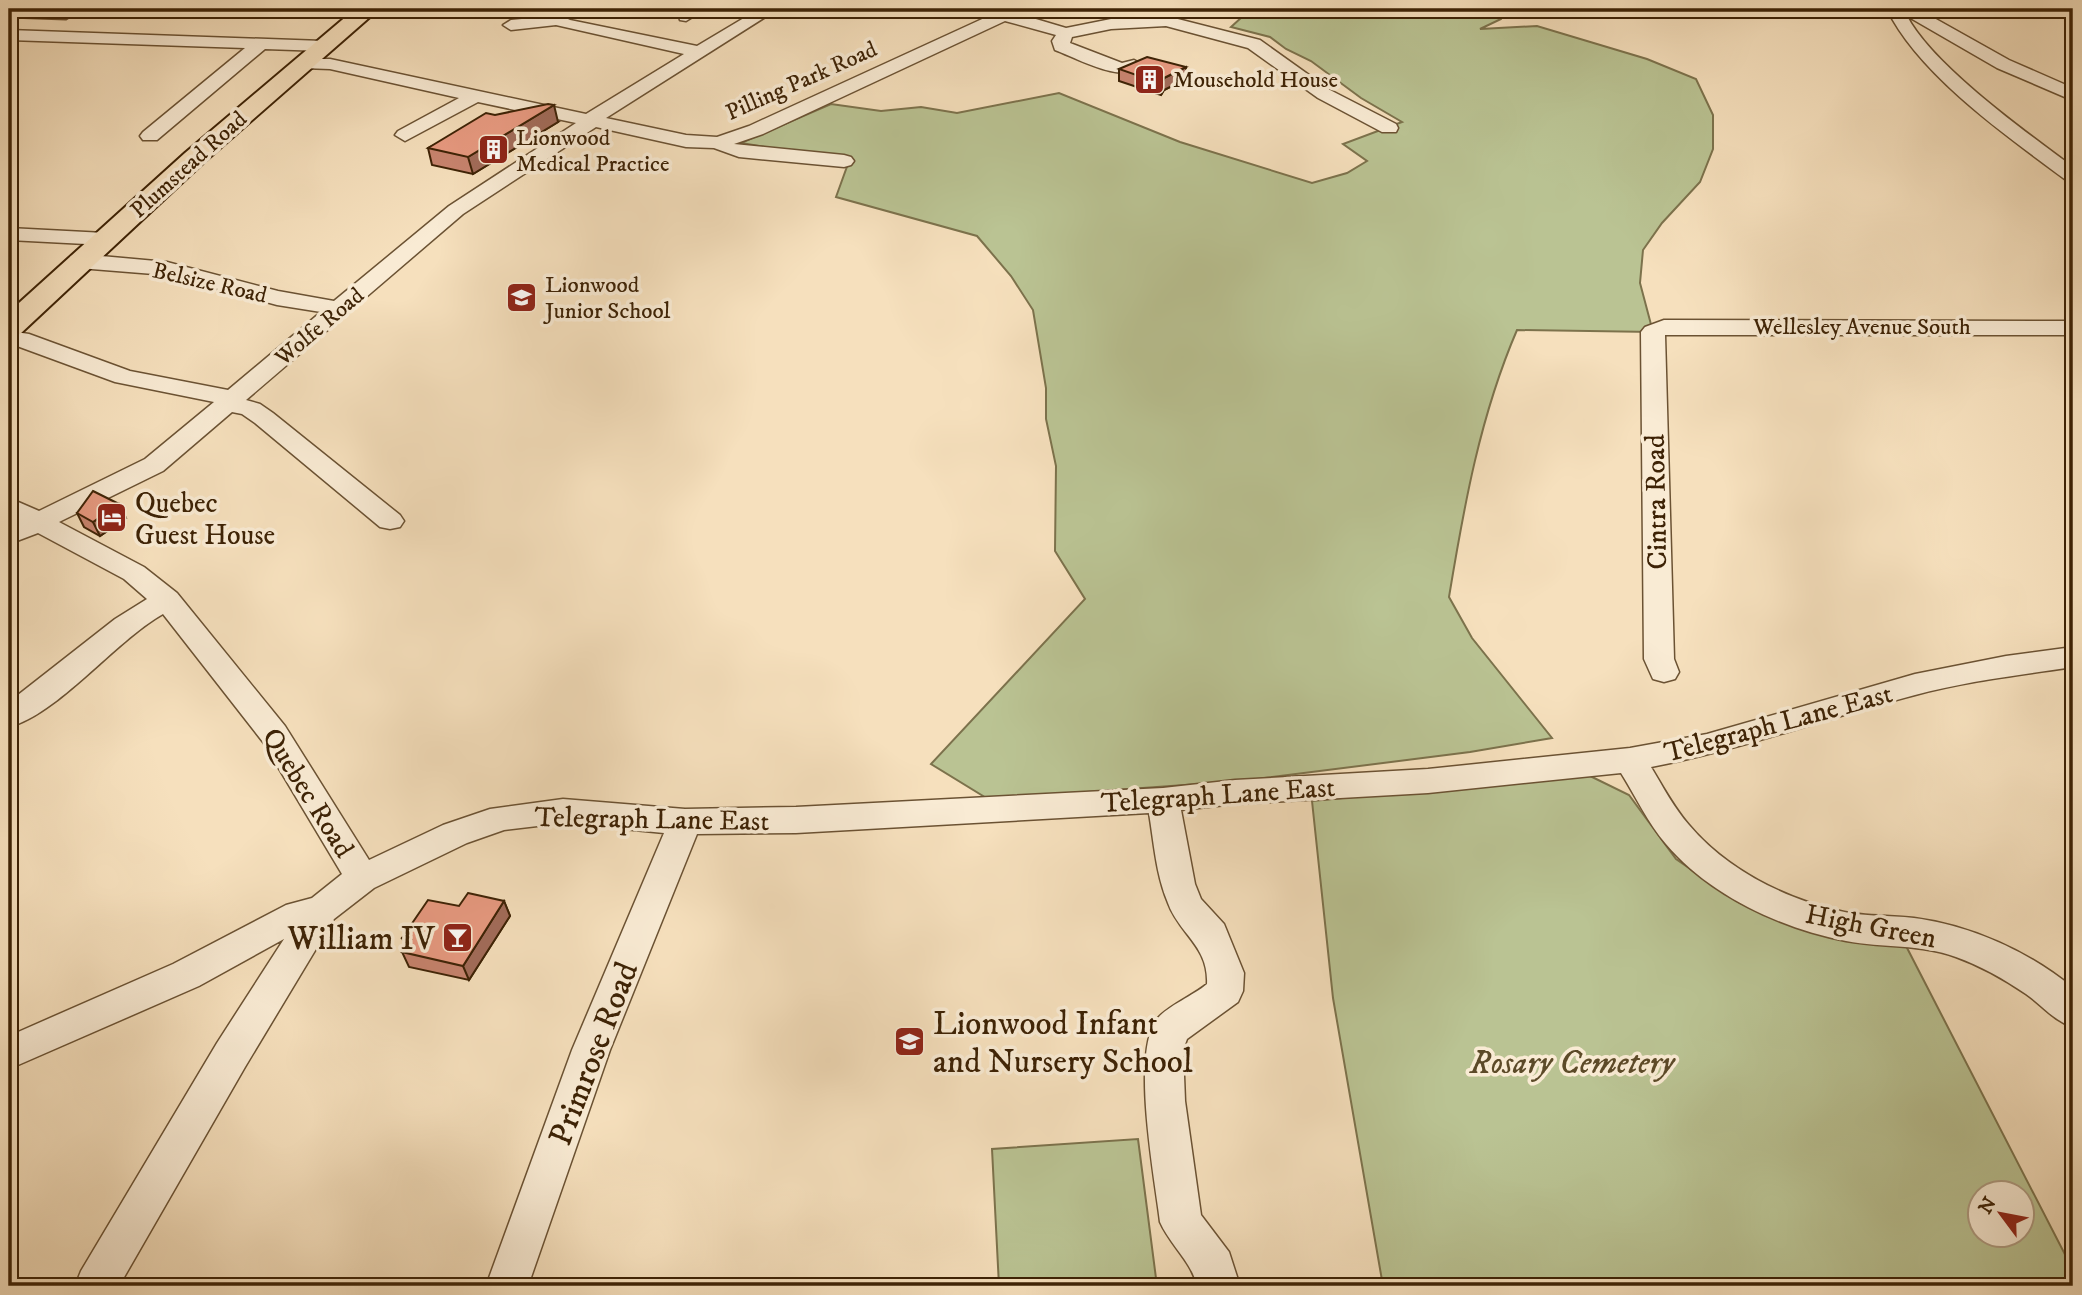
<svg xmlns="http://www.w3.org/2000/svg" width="2082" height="1295" font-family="'IM FELL DW Pica',serif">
	<rect width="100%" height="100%" fill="#f6e0bd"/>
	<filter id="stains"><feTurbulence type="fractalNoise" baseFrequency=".00286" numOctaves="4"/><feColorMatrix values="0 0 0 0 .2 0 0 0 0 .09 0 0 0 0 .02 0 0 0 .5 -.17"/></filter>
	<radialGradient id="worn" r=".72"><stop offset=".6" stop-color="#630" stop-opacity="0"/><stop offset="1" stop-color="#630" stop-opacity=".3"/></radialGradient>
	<g fill="#bac393" stroke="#7c724c" stroke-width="2" fill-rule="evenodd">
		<path d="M1212 9H1505L1501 19 1480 29 1537 26 1647 59 1696 79 1713 115V149L1700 182 1662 223 1643 250 1640 283 1653 332 1517 330C1480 416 1464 506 1449 597L1472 638 1552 738 1470 752 1241 781 988 799 931 764 1085 599 1055 551 1056 466 1046 419V388L1033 310 1011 276 977 236 836 197 849 161 741 143 831 104 881 111 921 107 957 113 1059 93 1180 142 1312 183 1347 173 1367 161 1343 144 1402 122 1361 98 1311 61 1286 49 1270 37 1231 27 1242 17Z"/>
		<path d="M1586 774 1629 795 1676 859 1740 903 1800 927 1905 944 2073 1270V1286H1383L1333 998 1312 801ZM1980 1194H2022V1236H1980Z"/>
		<polygon points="1138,1139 1157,1286 999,1286 992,1149"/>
	</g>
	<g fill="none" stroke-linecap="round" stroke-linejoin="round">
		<defs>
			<g id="minor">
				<polygon points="9,9 66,9 74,14 66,19 9,17"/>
				<path d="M559 9H575L568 19 570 20 697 46 759 9H778L606 118 686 135 717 137 749 126 1004 9H1025L1019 14 1066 28 1111 19 1166 16 1260 40 1330 90 1396 124 1398 128 1396 132H1382L1318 98 1248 48 1166 26 1111 29 1072 37 1070 43 1122 63 1134 60 1143 65C1125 86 1077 58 1055 50L1052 41 1056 35 1005 21 763 134 734 144 844 155 851 157 854 161 851 165 844 167 739 157 714 148 686 147 596 127 463 214 246 400 260 404 273 413 400 515 404 521 400 527 390 529 380 527 255 423 242 414 232 412 163 471 59 522 144 567 177 593 285 726 369 860 443 825 490 809 563 799 685 809 796 807 1163 788 1235 780 1428 769 1630 748 1707 734 1915 674 2006 656 2073 647V667C2020 675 1967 681 1915 695 1826 718 1741 750 1651 767 1663 787 1674 808 1689 825 1726 869 1785 899 1840 911 1865 917 1889 915 1914 918 1970 925 2030 952 2073 988V1027C2054 1021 2042 1005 2026 994 2004 979 1981 966 1956 957 1920 944 1883 948 1846 941 1782 929 1709 895 1666 844 1648 823 1636 797 1621 773L1428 793 1235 804 1181 810 1195 884 1201 899 1224 924 1244 973 1243 991 1238 1002 1187 1039 1183 1050 1185 1101 1201 1215 1229 1252 1240 1286H1197C1192 1262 1170 1245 1160 1222 1155 1179 1130 1050 1158 1018 1168 1006 1194 995 1207 984 1209 946 1179 934 1168 903 1156 875 1154 843 1149 813L796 833 697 834 610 1050 528 1286H486L572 1050 664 833 563 823 504 830 467 843 374 888 334 919 245 1067 119 1286H75L81 1271 217 1043 284 939 199 986 9 1069V1036L173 964 286 905 312 898 342 874 263 742 163 614C114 642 58 714 9 727V702L115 619 147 599 124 579 38 533 9 544V525L17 521 9 517V498L39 511 145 459 214 402 115 382 17 346 9 345V331L29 334 130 371 228 390 321 312 277 305 166 275 79 268 71 266 68 261 71 256 79 254 167 262 278 291 334 301 449 206 576 123 478 102 405 141 395 135 398 131 459 98 330 69 303 68 294 63 297 59H330L586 114 684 54 556 25 511 30 503 25 511 20 554 16Z"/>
				<polygon points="677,9 693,9 694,16 686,21 680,20"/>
				<path d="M1887 9H1918L2009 60 2073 88V99L2067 98 1997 68 1907 16C1932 65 2027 133 2073 167V182L2066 180C2008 137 1919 75 1887 9Z"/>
				<polygon points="9,30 323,41 332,46 323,51 265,49 157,140 143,140 140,136 143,132 245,48 9,40"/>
				<polygon points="9,228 105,233 113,234 116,239 113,244 105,245 9,240"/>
				<polygon points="1664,320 2073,321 2073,335 1665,335 1674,659 1679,672 1675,679 1664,682 1653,679 1644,659 1641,332 1645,327"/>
			</g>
			<polygon id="major" points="355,9 379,9 203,163 20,334 9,337 9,312 185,153"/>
		</defs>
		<use href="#minor" stroke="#6b5233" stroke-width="3"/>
		<use href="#major" stroke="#3d2205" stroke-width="4"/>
		<use href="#minor" fill="#f9ebd4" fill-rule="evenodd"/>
		<use href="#major" fill="#f6e0bd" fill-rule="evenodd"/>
	</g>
	<g fill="#c8846f" stroke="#3d2205" stroke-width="2">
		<polygon points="1186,67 1186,79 1164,90 1161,95 1119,81 1119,69"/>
		<polygon points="495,115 558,122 473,174 432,165 428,148"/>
		<polygon points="119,504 126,518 100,536 84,527 77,513"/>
		<polygon points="504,901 510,916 469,980 409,967 402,952 406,947 402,938 459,906"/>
	</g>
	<g fill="#a26c5a" stroke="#3d2205" stroke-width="2">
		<polygon points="1186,67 1186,79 1164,90 1161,95 1162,84 1164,78"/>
		<polygon points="554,105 558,122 473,174 468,157"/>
		<polygon points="119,504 126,518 100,536 93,522"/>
		<polygon points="504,901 510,916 469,980 463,966"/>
	</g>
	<g fill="#e89a81" stroke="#3d2205" stroke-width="2">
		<polygon points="1147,57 1186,67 1164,78 1162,84 1119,69"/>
		<polygon points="548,104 554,105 468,157 428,148 486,113 495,115"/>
		<polygon points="93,491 119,504 93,522 77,513"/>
		<polygon points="468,893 504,901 463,966 402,952 411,940 402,938 428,900 459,906"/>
	</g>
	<defs>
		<symbol id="building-square" viewBox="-11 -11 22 22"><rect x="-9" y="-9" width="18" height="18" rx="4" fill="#8f2418" stroke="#f9ebd4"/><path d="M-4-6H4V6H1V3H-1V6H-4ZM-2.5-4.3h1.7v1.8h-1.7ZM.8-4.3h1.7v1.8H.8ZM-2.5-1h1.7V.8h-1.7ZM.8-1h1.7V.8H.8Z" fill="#fff"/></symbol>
		<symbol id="school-square" viewBox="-11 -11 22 22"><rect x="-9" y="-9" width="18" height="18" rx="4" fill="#8f2418" stroke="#f9ebd4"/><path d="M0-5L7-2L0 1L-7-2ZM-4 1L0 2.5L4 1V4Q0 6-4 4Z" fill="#fff"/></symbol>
		<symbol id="hotel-square" viewBox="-11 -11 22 22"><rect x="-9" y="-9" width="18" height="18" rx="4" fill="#8f2418" stroke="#f9ebd4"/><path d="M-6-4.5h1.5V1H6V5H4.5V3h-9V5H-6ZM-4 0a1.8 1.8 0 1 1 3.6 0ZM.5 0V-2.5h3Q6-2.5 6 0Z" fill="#fff"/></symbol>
		<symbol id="bar-square" viewBox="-11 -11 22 22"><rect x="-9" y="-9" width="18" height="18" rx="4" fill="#8f2418" stroke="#f9ebd4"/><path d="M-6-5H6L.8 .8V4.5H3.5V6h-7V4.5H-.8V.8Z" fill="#fff"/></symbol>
	</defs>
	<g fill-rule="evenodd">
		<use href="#building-square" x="1132" y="62" width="35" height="35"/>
		<use href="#building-square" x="476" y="132" width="35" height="35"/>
		<use href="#school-square" x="504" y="280" width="35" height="35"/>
		<use href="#hotel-square" x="94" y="500" width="35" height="35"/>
		<use href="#bar-square" x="440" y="920" width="35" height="35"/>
		<use href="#school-square" x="892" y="1024" width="35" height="35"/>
	</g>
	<g text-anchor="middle" stroke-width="7" stroke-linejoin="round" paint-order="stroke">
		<g font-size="23" fill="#3d2205" stroke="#f9ebd4" text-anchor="start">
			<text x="1173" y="87">Mousehold House</text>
			<text x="516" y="145">Lionwood<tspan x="516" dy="26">Medical Practice</tspan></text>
			<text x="545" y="292">Lionwood<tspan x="545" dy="26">Junior School</tspan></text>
		</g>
		<g font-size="23" fill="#3d2205" stroke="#f9ebd4">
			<text transform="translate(801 80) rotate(-24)" y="8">Pilling Park Road</text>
			<text transform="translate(188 164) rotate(-42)" y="8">Plumstead Road</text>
			<text transform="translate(210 282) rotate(13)" y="8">Belsize Road</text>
			<text transform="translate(319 326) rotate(-40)" y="8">Wolfe Road</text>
			<text x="1862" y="334">Wellesley Avenue South</text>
		</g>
		<g font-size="28" fill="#3d2205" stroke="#f9ebd4" text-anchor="start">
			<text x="135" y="512">Quebec<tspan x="135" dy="32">Guest House</tspan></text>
		</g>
		<g font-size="28" fill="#3d2205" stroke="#f9ebd4">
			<text transform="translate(1655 502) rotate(-91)" y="10">Cintra Road</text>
			<text transform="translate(1778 722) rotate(-15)" y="10">Telegraph Lane East</text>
			<text transform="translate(309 792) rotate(58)" y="10">Quebec Road</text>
			<text transform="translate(1218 794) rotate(-4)" y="10">Telegraph Lane East</text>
			<text transform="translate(652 818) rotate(1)" y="10">Telegraph Lane East</text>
			<text transform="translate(1871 925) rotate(11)" y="10">High Green</text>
		</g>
		<g font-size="33" fill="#3d2205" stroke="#f9ebd4" text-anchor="end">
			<text x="435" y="949">William IV</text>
			<text x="933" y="1034" text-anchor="start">Lionwood Infant<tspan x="933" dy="38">and Nursery School</tspan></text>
		</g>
		<g font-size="33" fill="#3d2205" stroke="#f9ebd4">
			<text transform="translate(592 1053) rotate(-69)" y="12">Primrose Road</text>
		</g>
		<g font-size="33" font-style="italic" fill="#5c4a28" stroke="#f9ebd4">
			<text x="1572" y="1073">Rosary Cemetery</text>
		</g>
	</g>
	<rect width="2082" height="1295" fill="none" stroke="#f6e0bd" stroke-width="35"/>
	<rect x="10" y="10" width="2061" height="1274" fill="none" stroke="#3d2205" stroke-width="3.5"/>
	<rect x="18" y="18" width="2047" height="1260" fill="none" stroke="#3d2205" stroke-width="2"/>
	<g transform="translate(2001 1214) rotate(302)"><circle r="33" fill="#f9ebd4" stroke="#ae9b81" stroke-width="2"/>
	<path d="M0-5L12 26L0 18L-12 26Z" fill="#8f2418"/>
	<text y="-10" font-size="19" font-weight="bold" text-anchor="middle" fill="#3d2205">N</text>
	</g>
	<rect width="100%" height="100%" filter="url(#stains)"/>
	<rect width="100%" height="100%" fill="url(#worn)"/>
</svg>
